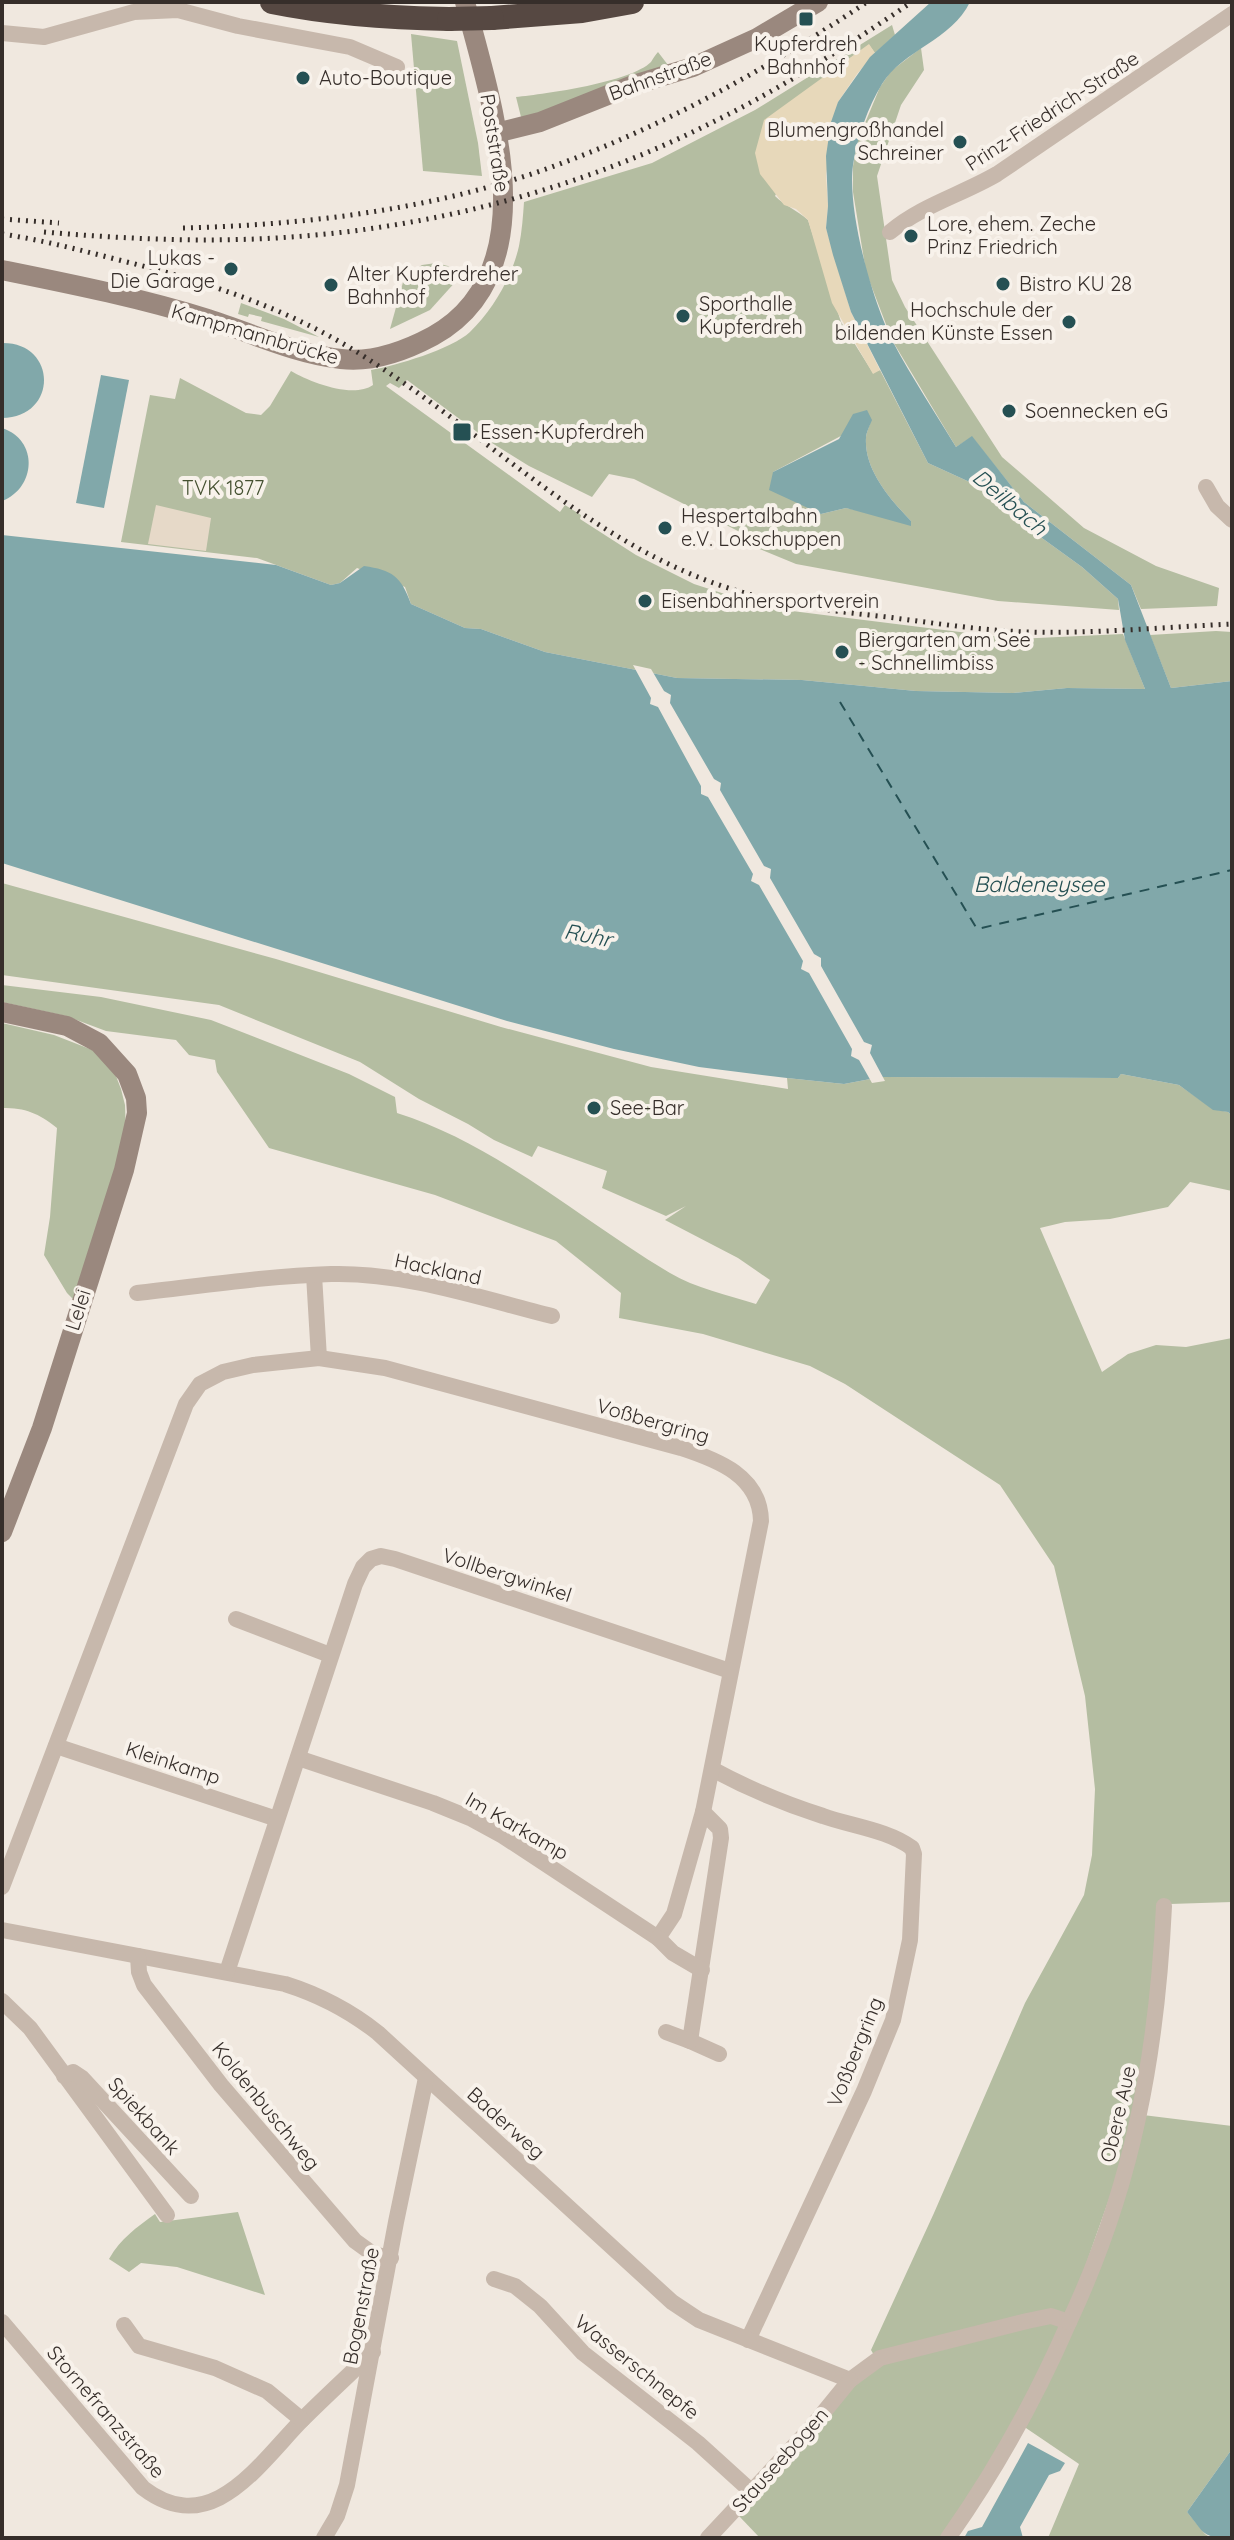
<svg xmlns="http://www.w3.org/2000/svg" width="1234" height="2540" font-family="Quicksand,sans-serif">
	<rect width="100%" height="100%" fill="#f0e8df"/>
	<g fill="#b4bda1" fill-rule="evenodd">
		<path d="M892 25 895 35 875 53 869 45 842 64 775 196C785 206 797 210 808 220L841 322 873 373 880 370 928 463 974 484 1013 517 1082 567 1118 599 1119 610 998 601 796 564 757 548 740 532 634 479 609 474 592 497 529 466 492 443 407 380 399 388 390 383 386 386 560 512 565 505 581 515 580 519 636 555 694 584 768 608 1016 639 1123 634 1145 689 1067 688 1013 693 916 691 802 680 677 678 545 652 481 629 465 628 411 604 405 587 357 568 340 583 331 585 257 558 121 542 150 395 175 399 180 378 246 413 261 415 270 406 291 371C310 382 353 399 373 385L371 370C395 366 452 349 470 332 493 310 512 277 519 246 522 231 523 216 524 202L652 163 755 110ZM871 420C870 425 866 433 866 438 864 470 891 500 911 521L846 508 821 514 773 472Z"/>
		<polygon points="411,34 457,41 478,143 482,176 423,171"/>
		<polygon points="921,48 924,70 901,105 877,176 892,280 905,307 1002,457 1084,528 1156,566 1219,588 1217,606 1141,609 1131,585 1024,502 972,437 956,447 892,340 866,272 853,192 853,166 858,140 880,87 891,71"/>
		<path d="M658 52 668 65 552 110 521 117 516 97C546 94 631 82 651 62 653 59 655 55 658 52Z"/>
		<polygon points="436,263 448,266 458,279 430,310 390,329 405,275 422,265"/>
		<polygon points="241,303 284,319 319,337 261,321 262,317 249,314 248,317 238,314"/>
		<polygon points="1216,631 1232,632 1232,681 1171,688 1150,635"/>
		<path d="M2 883 276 959 501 1027 651 1067 788 1089 787 1078 844 1084 881 1077 1118 1078 1121 1074 1179 1085 1213 1109 1228 1112 1232 1116V1191L1190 1182 1168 1207 1110 1219 1065 1222 1040 1228 1102 1372 1128 1354 1156 1345 1186 1347 1232 1338V1902L1170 1904 1139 2115 1066 2320 875 2357 871 2350 934 2213 1025 2003 1084 1895 1092 1855 1095 1789 1085 1696 1054 1566 1000 1485 845 1384 810 1366 703 1334 619 1318 621 1293 556 1241 435 1195 269 1148 217 1072 215 1060 189 1055 176 1040 106 1031 66 1016 2 1002V985L101 997 211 1020 349 1074 395 1097 397 1113C498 1145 579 1219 670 1273 695 1288 728 1295 756 1304L770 1280 738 1258 665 1220 686 1206 666 1216 602 1188 607 1171 538 1146 532 1157 494 1140 468 1124 419 1099 360 1062 219 1005 2 975Z"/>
		<path d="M2 1023 54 1035 95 1051 114 1071 121 1089 125 1105 126 1135 78 1304 67 1293 44 1255 50 1217 57 1128C38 1113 26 1108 2 1108Z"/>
		<polygon points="1143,2115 1232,2126 1232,2449 1187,2512 1205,2534 1211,2538 1048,2538 1079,2464 1023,2426"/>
		<path d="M238 2212 265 2295 177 2267 141 2263 129 2272 109 2259C121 2238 136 2228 155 2214L160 2222Z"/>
		<polygon points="1045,2319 1066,2324 1042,2378 945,2538 760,2538 739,2516 849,2387 877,2363"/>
	</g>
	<polygon fill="#e7d8ba" points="869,44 875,53 857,74 838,102 826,175 828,206 826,228 851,312 880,370 873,374 832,303 808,220 796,209 784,205 760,174 755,153 764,120"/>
	<polygon fill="#e6d9c8" points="156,505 211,518 206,551 148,544"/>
	<g fill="#81a8aa">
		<path d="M931 2H970C952 40 903 50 882 84 868 107 857 138 853 165 847 211 872 300 893 342 912 378 935 412 956 447L972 436 1024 502 1131 585 1171 688 1232 681V1116L1228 1112 1213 1110 1179 1085 1121 1074 1118 1078 881 1077 844 1084 787 1078 699 1067 614 1049 507 1021 2 863V535L276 565 331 585 340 583 364 566C392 570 401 576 411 604L465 628 481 629 545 652 677 678 802 680 916 691 1013 693 1067 688 1145 689 1125 640 1118 599 1082 567 1013 517 974 484 928 463 851 312 833 255 826 228 828 206 826 156 831 122 838 102 870 57Z"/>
		<path d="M2 343C57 342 59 417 2 418Z"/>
		<polygon points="101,375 129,380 104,508 76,503"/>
		<path d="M867 410 872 420C870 425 866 433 866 438 864 470 891 500 911 521V526L846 508 821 514 769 490 773 472 839 439 853 414Z"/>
		<path d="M2 428C39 440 36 488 2 501Z"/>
		<polygon points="1028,2443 1065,2463 1060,2471 1049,2475 1020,2527 1023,2538 964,2538 968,2531 982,2527"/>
		<path d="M1232 2449V2538C1202 2538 1205 2534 1187 2512Z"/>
	</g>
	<polygon fill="#f0e8df" points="633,665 651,669 664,691 671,695 670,703 714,779 721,783 720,790 764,866 771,869 770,878 814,954 821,958 821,966 864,1042 872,1045 870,1053 885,1081 872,1083 859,1060 851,1056 852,1049 809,973 801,969 803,961 759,885 751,881 753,874 708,797 701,794 701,786 658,707 650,704 651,698"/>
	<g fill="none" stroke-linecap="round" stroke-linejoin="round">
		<polyline stroke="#255053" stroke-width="2" stroke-dasharray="10 8" stroke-linecap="butt" points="840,702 977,929 1232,870"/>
		<g stroke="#c7b8ac" stroke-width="16">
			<polyline points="2,33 44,37 134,12 178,10 238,26 350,47 397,67"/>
			<path d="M890 232C922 205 961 195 997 174L1232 14"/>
			<polyline points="1206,487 1217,506 1232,520"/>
			<polyline points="314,1275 319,1358"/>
			<path d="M137 1293C201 1286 266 1276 331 1274 405 1272 480 1298 552 1316"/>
			<polyline points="236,1619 330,1655"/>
			<polyline points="56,1746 277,1819"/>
			<path d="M712 1769C747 1788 785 1804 823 1816 851 1826 888 1830 912 1848L914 1854 910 1940 893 2020 864 2091 748 2340"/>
			<polyline points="703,1812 720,1829 721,1838 690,2041 719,2054"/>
			<path d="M2 1887 186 1404 200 1384 223 1372 253 1365 319 1358 385 1368 681 1448C718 1460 760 1476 761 1521L703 1812 674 1914 658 1938 503 1836 470 1818 433 1803 298 1758"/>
			<path d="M2 1930 285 1984C320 1995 349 2010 378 2033L672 2302 699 2320 850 2380 880 2358 1027 2321 1051 2316 1069 2322C1036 2398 996 2470 948 2538"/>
			<polyline points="658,1938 673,1953 702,1970"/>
			<polyline points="138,1956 139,1972 144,1985 221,2085 355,2241 373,2254 391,2258"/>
			<polyline points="227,1972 355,1584 363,1567 371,1559 381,1556 395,1559 730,1671"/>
			<polyline points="2,2001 30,2028 167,2215"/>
			<polyline points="666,2032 690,2041"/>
			<polyline points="64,2076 73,2072 82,2078 191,2196"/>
			<polyline points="494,2279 515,2286 540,2306 583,2353 698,2443 752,2492"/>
			<path d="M2 2322 143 2488C211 2540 258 2465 302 2420 325 2397 349 2375 373 2352"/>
			<path d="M1069 2322C1133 2186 1157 2055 1164 1906"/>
			<polyline points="124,2325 139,2346 215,2368 267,2391 302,2420"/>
			<polyline points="324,2538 337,2516 347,2485 396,2222 426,2078"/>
			<polyline points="708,2538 810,2429 850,2380"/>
		</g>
		<g stroke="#9a887e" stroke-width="20">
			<polyline points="496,133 540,122 633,85 693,67 757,38 818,2"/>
			<path d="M2 270C71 284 141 298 208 319 252 333 295 354 341 359 373 363 405 351 433 336 550 271 491 102 465 2"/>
			<polyline points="2,1012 67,1026 99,1043 127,1074 136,1098 137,1113 124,1170 42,1428 2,1532"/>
		</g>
		<g stroke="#564842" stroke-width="24">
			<path d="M272 2C331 14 389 18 449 19"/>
			<polyline points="492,18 582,11 632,2"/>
		</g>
		<g stroke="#362e2a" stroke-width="5" stroke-dasharray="2 6" stroke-linecap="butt">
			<polyline points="2,219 59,223"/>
			<path d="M183 228C305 225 430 210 546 169 661 128 766 70 867 2"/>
			<path d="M44 232C126 239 209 243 291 237 437 227 585 187 715 121 784 87 848 45 912 2"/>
			<path d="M2 234C42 240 80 250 119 260 208 282 294 310 371 361 480 431 577 528 698 577 759 602 822 610 887 617 933 623 979 630 1026 632 1094 634 1164 627 1232 624"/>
		</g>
		<polyline stroke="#564842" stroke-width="24" points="449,19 492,18"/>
	</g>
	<g fill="#255053" stroke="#f8f2eb" stroke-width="3">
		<rect x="798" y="11" width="16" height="16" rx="4"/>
		<circle cx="303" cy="78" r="8"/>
		<circle cx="960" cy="142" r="8"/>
		<circle cx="911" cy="236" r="8"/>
		<circle cx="231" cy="269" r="8"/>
		<circle cx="1003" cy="284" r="8"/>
		<circle cx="331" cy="285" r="8"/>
		<circle cx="683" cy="316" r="8"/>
		<circle cx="1069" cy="322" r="8"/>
		<circle cx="1009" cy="411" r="8"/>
		<rect x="452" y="422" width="20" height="20" rx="4"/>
		<circle cx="665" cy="528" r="8"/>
		<circle cx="645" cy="601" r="8"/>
		<circle cx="842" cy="652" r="8"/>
		<circle cx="594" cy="1108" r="8"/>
	</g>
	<g text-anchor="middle" stroke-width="8" stroke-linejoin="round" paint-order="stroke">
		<g font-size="20" fill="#362e2a" stroke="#f8f2eb" text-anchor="start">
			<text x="806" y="51" text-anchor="middle">Kupferdreh<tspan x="806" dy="23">Bahnhof</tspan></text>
			<text x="319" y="85">Auto-Boutique</text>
			<text x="944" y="137" text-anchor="end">Blumengroßhandel<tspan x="944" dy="23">Schreiner</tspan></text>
			<text x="927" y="231">Lore, ehem. Zeche<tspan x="927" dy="23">Prinz Friedrich</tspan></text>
			<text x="215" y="265" text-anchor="end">Lukas -<tspan x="215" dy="23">Die Garage</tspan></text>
			<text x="347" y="281">Alter Kupferdreher<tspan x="347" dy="23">Bahnhof</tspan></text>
			<text x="1019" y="291">Bistro KU 28</text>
			<text x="699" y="311">Sporthalle<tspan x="699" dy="23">Kupferdreh</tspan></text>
			<text x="1053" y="317" text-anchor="end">Hochschule der<tspan x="1053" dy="23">bildenden Künste Essen</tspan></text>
			<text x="1025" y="418">Soennecken eG</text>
			<text x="480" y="439">Essen-Kupferdreh</text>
			<text x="681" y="523">Hespertalbahn<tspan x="681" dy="23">e.V. Lokschuppen</tspan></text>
			<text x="661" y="608">Eisenbahnersportverein</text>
			<text x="858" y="647">Biergarten am See<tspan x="858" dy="23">- Schnellimbiss</tspan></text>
			<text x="610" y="1115">See-Bar</text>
		</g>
		<g font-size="20" fill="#362e2a" stroke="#f8f2eb">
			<text transform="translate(660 76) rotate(-20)" y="7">Bahnstraße</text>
			<text transform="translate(1052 111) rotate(-33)" y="7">Prinz-Friedrich-Straße</text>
			<text transform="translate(495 143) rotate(81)" y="7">Poststraße</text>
			<text transform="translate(255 334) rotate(16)" y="7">Kampmannbrücke</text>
			<text transform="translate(438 1269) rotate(12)" y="7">Hackland</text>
			<text transform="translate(78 1310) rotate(-72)" y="7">Lelei</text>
			<text transform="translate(653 1421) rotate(16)" y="7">Voßbergring</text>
			<text transform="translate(507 1575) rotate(18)" y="7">Vollbergwinkel</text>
			<text transform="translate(173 1763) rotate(18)" y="7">Kleinkamp</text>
			<text transform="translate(517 1826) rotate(30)" y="7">Im Karkamp</text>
			<text transform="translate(855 2052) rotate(-68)" y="7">Voßbergring</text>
			<text transform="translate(266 2106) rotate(51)" y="7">Koldenbuschweg</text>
			<text transform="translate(1118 2114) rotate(-77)" y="7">Obere Aue</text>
			<text transform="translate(144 2116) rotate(48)" y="7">Spiekbank</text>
			<text transform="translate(506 2123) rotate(42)" y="7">Baderweg</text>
			<text transform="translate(361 2306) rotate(-79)" y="7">Bogenstraße</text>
			<text transform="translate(637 2367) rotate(39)" y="7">Wasserschnepfe</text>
			<text transform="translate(106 2412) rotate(49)" y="7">Stornefranzstraße</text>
			<text transform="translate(780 2460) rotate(-48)" y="7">Stauseebogen</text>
		</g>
		<g font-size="20" fill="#455131" stroke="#f8f2eb">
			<text x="223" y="495">TVK 1877</text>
		</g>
		<g font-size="22" font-style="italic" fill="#255053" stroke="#f8f2eb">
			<text transform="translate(1010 502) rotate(40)" y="8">Deilbach</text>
			<text x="1039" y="892">Baldeneysee</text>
			<text transform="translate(588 935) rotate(11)" y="8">Ruhr</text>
		</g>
	</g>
	<rect width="1234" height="2540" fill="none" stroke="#362e2a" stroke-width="8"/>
</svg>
